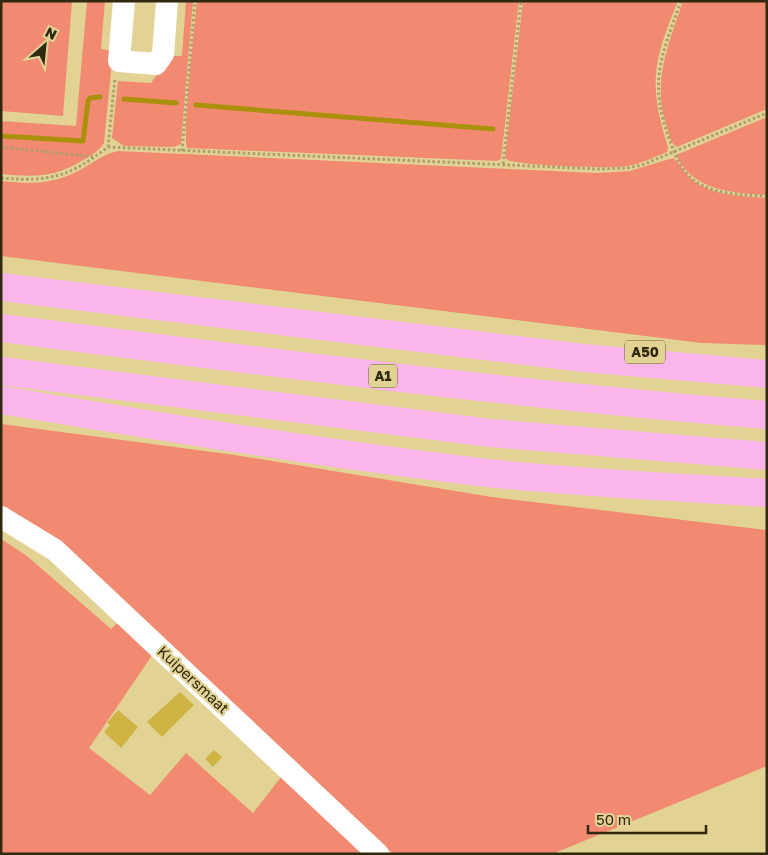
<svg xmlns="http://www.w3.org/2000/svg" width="768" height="855" font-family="'Golos Text',sans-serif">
	<rect width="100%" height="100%" fill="#e2d294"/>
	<g fill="#f18a71">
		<polygon points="1,1 72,1 63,116 1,111"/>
		<path d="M87 1H105L101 49 113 51 104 143C99 151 92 155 83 160 54 178 34 177 1 174V121L76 126Z"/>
		<polygon points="186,1 193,1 181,144 174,147 124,146 112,138 118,81 151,83 170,56 182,56"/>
		<path d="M197 1H519L501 159 497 161 187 148C182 139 195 21 197 1Z"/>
		<path d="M523 1H678C653 62 648 84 668 147L667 152C654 157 641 164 627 166 608 169 524 166 507 160L505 157Z"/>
		<path d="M683 1H767V109L677 147C670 143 669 134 667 127 651 82 669 43 683 1Z"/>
		<path d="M767 117V195C732 193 693 191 676 155Z"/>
		<path d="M118 151 598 173 630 171 673 158C681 164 685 175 694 181 713 196 743 196 767 198V345L702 343 1 256V181C33 184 51 185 80 170 93 163 103 154 118 151Z"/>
		<polygon points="1,424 235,455 492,497 767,530 767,766 552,854 393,854 128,611 1,513"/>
		<polygon points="1,539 27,556 111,629 121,619 155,651 89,748 150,795 186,753 253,813 285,772 371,854 1,854"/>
	</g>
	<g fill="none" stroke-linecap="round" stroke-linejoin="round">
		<g stroke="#ab900d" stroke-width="5">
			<polyline points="124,99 176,103"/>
			<polyline points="196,105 493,129"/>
			<polyline points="1,136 83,141 88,101 90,98 100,97"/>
		</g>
	</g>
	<g fill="#cfb343">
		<polygon points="180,692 194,705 162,737 147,722"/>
		<polygon points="118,710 138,727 121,748 104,732 110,725 107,723"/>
		<polygon points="214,750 222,757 213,767 205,759"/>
	</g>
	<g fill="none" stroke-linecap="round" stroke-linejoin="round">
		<g stroke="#ac9f6c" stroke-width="3" stroke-dasharray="2.5 2.5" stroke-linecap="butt">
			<path d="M681 1C661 57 648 82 670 141 676 158 683 175 700 184 719 195 745 195 767 196"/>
			<polyline points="1,147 95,157"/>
			<polyline points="108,147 115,78"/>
			<polyline points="182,151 195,1"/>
			<polyline points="503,164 521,1"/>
			<path d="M1 178C50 182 69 177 108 147L599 169 627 168 642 165 767 113"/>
		</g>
		<g stroke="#fff" stroke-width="22">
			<polyline points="124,1 119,61 156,64 163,54 167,1"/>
			<polyline points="1,517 55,550 378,854"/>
		</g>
		<g stroke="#fab6ea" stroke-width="28">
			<polyline points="1,287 583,358 767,374"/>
			<path d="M1 328C256 361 511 394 767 415"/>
			<polyline points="1,371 490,433 767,456"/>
			<path d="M1 400C163 427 325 454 488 473 581 483 674 487 767 493"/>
		</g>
	</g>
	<g text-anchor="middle" stroke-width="4.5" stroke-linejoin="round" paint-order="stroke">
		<g fill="#e2d294" stroke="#655c38" stroke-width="1">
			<rect x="625" y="340.5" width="40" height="23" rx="4"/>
			<rect x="369" y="364.5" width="28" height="23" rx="4"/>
		</g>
		<g font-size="14" font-weight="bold" fill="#302910">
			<text x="645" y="357">A50</text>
			<text x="383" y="381">A1</text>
		</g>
		<g font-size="15" fill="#302910" stroke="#e2d294">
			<text transform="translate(193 680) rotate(43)" y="5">Kuipersmaat</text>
		</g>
	</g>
	<rect width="768" height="855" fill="none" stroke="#302910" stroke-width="5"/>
	<g transform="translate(45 45) rotate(27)" stroke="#e2d294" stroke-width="4" paint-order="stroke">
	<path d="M0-4L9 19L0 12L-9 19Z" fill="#302910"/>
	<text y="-8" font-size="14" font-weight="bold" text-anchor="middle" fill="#302910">N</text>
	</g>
	<path d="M588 825v8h118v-8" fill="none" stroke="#302910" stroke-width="2.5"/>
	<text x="596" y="825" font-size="15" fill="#302910" stroke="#e2d294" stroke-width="4" paint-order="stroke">50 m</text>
</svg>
